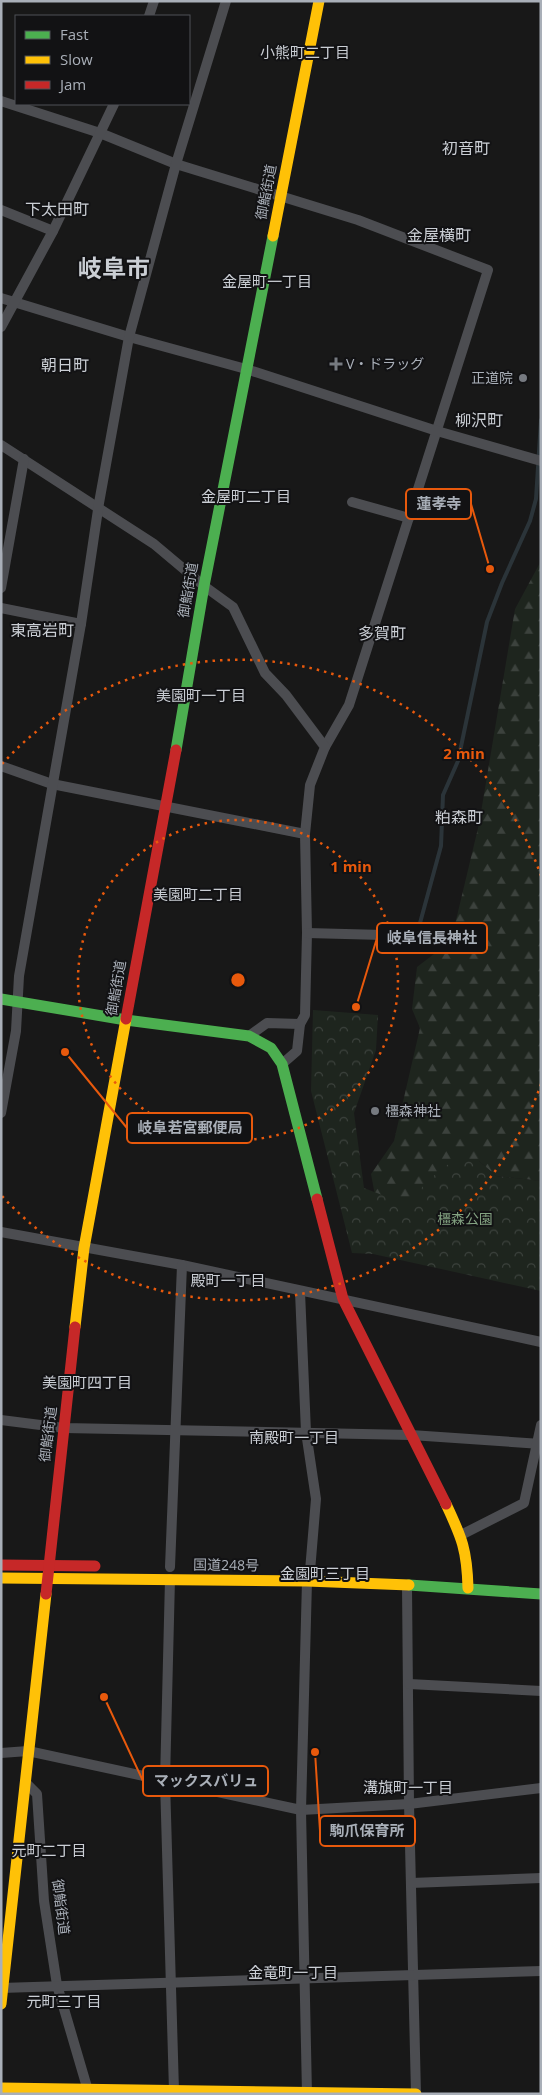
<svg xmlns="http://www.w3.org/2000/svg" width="542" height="2095" font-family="'Open Sans','Noto Sans JP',sans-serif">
	<defs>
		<pattern id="forest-firs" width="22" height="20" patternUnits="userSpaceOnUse" patternTransform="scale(1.25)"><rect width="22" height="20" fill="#1e251e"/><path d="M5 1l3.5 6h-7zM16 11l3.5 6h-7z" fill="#3c423d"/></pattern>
		<pattern id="park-crowns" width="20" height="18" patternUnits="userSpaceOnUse" patternTransform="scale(1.25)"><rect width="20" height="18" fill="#1e251e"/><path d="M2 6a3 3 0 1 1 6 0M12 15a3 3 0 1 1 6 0" fill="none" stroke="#3c423d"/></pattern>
	</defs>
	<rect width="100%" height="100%" fill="#181818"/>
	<polygon fill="url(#forest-firs)" points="541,561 541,1181 496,1176 479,1161 408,1230 377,1206 371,1174 394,1141 420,1028 412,1009 417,967 451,941 479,824 515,609"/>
	<polygon fill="url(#park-crowns)" points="313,1010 378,1015 376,1050 354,1113 364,1188 408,1205 427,1181 455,1159 479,1161 496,1176 541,1181 541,1291 373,1254 352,1253 311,1091"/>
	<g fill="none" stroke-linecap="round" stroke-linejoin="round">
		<polyline stroke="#2b3439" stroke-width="4" points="420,923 441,846 443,795 458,761 487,622 502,583 530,521 536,499 541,420"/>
		<g stroke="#4c4d51" stroke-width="10">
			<polyline points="149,16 154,1"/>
			<polyline points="1,101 100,133 176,164 358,220 488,270 349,705 325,747"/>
			<polyline points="1,210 53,231"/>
			<polyline points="1,298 129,337 246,369 437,431 541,461"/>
			<polyline points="1,327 53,231 114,104"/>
			<polyline points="1,445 154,544 204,586 233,607 265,673 286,695 325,747 310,785 305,834 307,933 305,1015 300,1024 267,1023 249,1036"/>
			<polyline points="352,502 409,518"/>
			<polyline points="1,588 24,459"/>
			<polyline points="1,608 81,624"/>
			<polyline points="1,766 52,784 305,834"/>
			<polyline points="307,933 422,936"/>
			<polyline points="282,1064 297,1051 300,1024"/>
			<polyline points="1,1113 16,1031 19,976 81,624 99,503 129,337 176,164 226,1"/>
			<polyline points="1,1232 182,1265 541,1342"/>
			<polyline points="300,1292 306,1432 316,1499 310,1571"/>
			<polyline points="1,1420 64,1428 411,1435 541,1444"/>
			<polyline points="461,1535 524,1503 541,1425"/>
			<polyline points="170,1567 182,1265"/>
			<polyline points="170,1579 165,1781 174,2091"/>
			<polyline points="407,1586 409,1804 416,2094"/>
			<polyline points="409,1684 541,1691"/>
			<polyline points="1,1753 28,1751 301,1810 409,1804 541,1788"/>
			<polyline points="25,1782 37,1794 44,1901 57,1985 89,2094"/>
			<polyline points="411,1883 541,1878"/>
			<polyline points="1,1988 541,1971"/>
			<polyline points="307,2094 301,1810 307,1581"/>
		</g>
		<g stroke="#4caf50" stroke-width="11">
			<polyline points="176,750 204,586 273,236"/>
			<polyline points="1,999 126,1020 249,1036 271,1048 282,1064 317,1199"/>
			<polyline points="409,1585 541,1594"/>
		</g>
		<g stroke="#ffc107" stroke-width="11">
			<polyline points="273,236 319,1"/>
			<polyline points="75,1327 84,1248 126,1019"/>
			<path d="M446 1504C462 1538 467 1550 468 1588"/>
			<polyline points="1,1578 307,1581 409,1585"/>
			<polyline points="1,2004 46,1594"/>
			<polyline points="1,2088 416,2094"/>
		</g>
		<g stroke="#c62828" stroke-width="11">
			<polyline points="126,1019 176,750"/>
			<polyline points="317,1199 343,1299 446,1504"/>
			<polyline points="1,1565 95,1566"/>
			<polyline points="46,1594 75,1327"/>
		</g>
	</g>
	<g fill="none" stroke="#e8590c" stroke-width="2.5" stroke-dasharray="2.5 5">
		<circle cx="238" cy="980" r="160"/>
		<path d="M541 1084A320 320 0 0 1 2 1196M2 764A320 320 0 0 1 541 876"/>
	</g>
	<g fill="#767a80" stroke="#121214" stroke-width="2">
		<path d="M333.5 356.5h5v5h5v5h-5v5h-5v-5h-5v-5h5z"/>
		<circle cx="523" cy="378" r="5"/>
		<circle cx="375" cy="1111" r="5"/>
	</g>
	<g text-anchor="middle" stroke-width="4" stroke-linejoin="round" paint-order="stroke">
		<g font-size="14" fill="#a9afb8" stroke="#121214">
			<text transform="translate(266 192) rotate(-79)" y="5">御鮨街道</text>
			<text transform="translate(188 590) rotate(-80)" y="5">御鮨街道</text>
			<text transform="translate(116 988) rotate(-80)" y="5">御鮨街道</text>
			<text transform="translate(48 1434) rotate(-83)" y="5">御鮨街道</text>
			<text transform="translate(226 1565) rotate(1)" y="5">国道248号</text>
			<text transform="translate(61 1907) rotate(83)" y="5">御鮨街道</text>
		</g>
		<g font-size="14" fill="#a9afb8" stroke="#121214" text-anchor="start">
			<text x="346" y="369">V・ドラッグ</text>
			<text x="513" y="383" text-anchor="end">正道院</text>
			<text x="385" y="1116">橿森神社</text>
		</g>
		<g font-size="14" fill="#83a281" stroke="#121214">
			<text x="465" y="1224">橿森公園</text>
		</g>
		<g font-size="15" fill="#caced4" stroke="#121214">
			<text x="305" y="58">小熊町二丁目</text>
			<text x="267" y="287">金屋町一丁目</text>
			<text x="246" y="502">金屋町二丁目</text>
			<text x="201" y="701">美園町一丁目</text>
			<text x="198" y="900">美園町二丁目</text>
			<text x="228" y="1286">殿町一丁目</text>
			<text x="87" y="1388">美園町四丁目</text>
			<text x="294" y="1443">南殿町一丁目</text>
			<text x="325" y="1579">金園町三丁目</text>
			<text x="408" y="1793">溝旗町一丁目</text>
			<text x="49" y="1856">元町二丁目</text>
			<text x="293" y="1978">金竜町一丁目</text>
			<text x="64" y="2007">元町三丁目</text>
		</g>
		<g font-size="16" fill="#caced4" stroke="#121214">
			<text x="466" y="154">初音町</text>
			<text x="57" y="215">下太田町</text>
			<text x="439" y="241">金屋横町</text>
			<text x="65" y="371">朝日町</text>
			<text x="479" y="426">柳沢町</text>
			<text x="42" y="636">東高岩町</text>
			<text x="382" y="639">多賀町</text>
			<text x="459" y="823">粕森町</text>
		</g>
		<g font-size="24" font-weight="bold" fill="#caced4" stroke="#121214">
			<text x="114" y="277">岐阜市</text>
		</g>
	</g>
	<circle cx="238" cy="980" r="8" fill="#e8590c" stroke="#121214" stroke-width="2.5"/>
	<g font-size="15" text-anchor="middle" font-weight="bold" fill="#e8590c" stroke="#121214" stroke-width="4" stroke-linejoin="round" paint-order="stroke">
		<text x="464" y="759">2 min</text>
		<text x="351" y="872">1 min</text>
	</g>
	<path fill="none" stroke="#e8590c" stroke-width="2" d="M490 569L471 504M356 1007L377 938M65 1052L127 1128M104 1697L143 1781M315 1752L320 1831"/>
	<g fill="#e8590c" stroke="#121214" stroke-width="2">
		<circle cx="490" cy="569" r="5"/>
		<circle cx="356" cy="1007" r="5"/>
		<circle cx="65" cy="1052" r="5"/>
		<circle cx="104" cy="1697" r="5"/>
		<circle cx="315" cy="1752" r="5"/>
	</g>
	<g fill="#121214" stroke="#e8590c" stroke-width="2">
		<rect x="406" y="489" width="65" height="30" rx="5"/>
		<rect x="377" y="923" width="110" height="30" rx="5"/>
		<rect x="127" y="1113" width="125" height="30" rx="5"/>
		<rect x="143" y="1766" width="125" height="30" rx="5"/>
		<rect x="320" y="1816" width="95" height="30" rx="5"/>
	</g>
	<g font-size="15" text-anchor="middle" font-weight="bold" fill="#a9afb8">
		<text x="439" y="509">蓮孝寺</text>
		<text x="432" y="943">岐阜信長神社</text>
		<text x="190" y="1133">岐阜若宮郵便局</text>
		<text x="206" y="1786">マックスバリュ</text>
		<text x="367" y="1836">駒爪保育所</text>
	</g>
	<rect width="542" height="2095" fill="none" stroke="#a9afb8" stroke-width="5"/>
	<rect x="15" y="15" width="175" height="90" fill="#121214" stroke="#4e5156"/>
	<rect x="25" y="31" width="25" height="8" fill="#4caf50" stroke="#4e5156"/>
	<text x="60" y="40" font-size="15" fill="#a9afb8">Fast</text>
	<rect x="25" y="56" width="25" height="8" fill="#ffc107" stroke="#4e5156"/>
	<text x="60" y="65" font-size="15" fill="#a9afb8">Slow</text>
	<rect x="25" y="81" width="25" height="8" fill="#c62828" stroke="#4e5156"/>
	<text x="60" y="90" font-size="15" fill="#a9afb8">Jam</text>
</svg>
